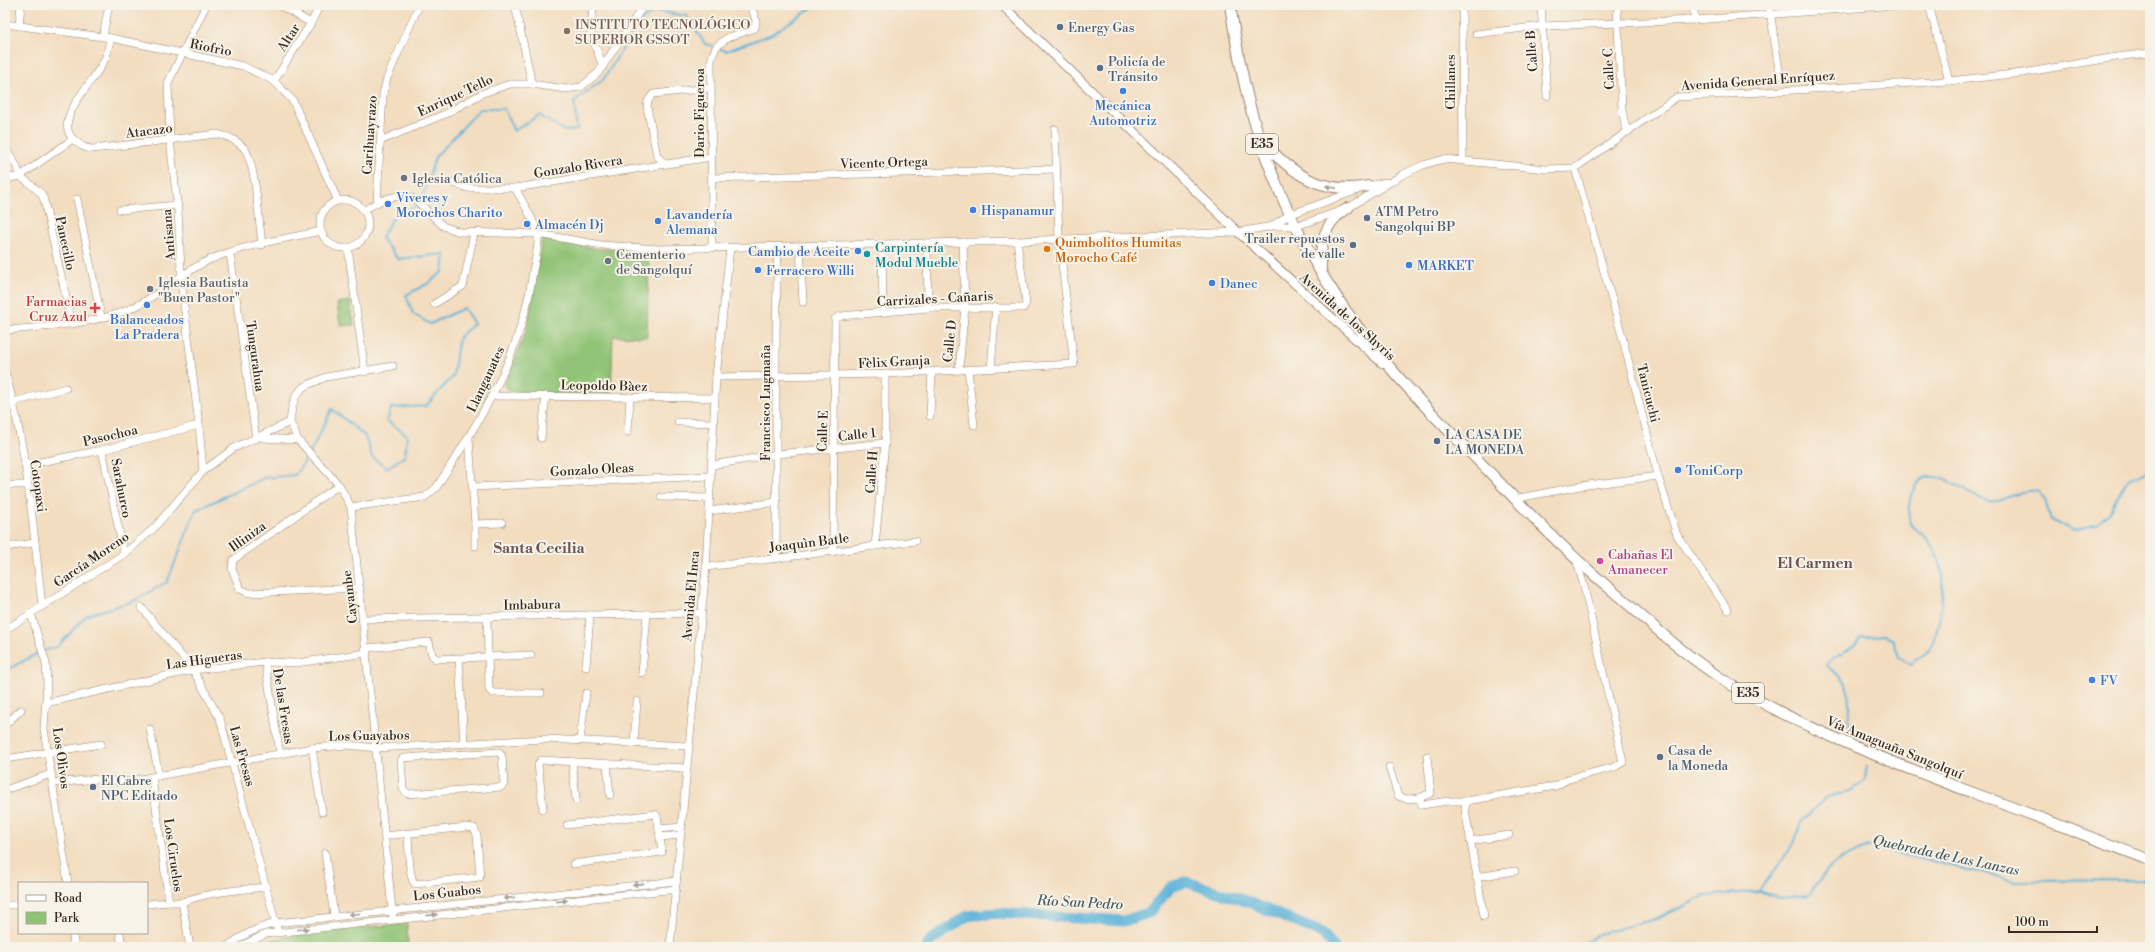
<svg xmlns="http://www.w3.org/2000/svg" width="2155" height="952" font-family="'Libre Bodoni',serif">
	<rect width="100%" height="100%" fill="#f7f3e8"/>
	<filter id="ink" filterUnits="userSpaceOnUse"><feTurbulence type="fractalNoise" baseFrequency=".025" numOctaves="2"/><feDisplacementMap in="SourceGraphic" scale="8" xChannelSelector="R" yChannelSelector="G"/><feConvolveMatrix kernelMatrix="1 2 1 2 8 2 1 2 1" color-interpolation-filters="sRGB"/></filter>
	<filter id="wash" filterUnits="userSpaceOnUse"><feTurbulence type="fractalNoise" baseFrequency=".012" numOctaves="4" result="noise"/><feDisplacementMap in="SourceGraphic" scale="16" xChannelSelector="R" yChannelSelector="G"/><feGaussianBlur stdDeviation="0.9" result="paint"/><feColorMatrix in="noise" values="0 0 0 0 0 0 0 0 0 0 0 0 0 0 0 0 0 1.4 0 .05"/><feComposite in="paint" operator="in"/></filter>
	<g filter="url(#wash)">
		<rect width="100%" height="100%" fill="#f3ddc0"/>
		<g fill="#8fc375" stroke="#65764a">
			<polygon points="542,239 593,248 649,253 647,337 613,336 611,394 513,393 506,387 505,383 527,329"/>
			<polygon points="350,301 354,325 340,326 337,303"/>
			<path d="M407 924 408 947H257C271 932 382 926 407 924Z"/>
		</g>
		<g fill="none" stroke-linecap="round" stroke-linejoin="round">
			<g stroke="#5cb3d9" stroke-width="2">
				<polyline points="718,48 726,51 772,34 816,5"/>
				<polyline points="44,651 57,647 87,615 134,601 167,582 196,510 264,478 295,475 308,457 332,409 365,436 372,457 387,468 405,456 407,435 387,421 391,408 426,406 453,376 459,337 474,324 464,308 430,324 413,314 406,295 427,284 443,272 445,254 398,259 381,238 397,211 420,206 435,157 480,109 504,109 514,131 539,115 565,131 577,130 574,101 603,80 640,21 655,11 687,16 705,44 713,46"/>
				<polyline points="5,671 40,652"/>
				<path d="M1854 739C1844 722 1853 702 1846 684 1842 674 1832 673 1827 665L1831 660 1853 647 1861 637 1885 635 1893 639 1899 657 1910 664C1915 660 1923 656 1927 652 1941 635 1947 577 1938 558 1935 552 1931 545 1927 539 1923 533 1913 530 1910 523 1905 508 1912 474 1934 477 1952 478 1973 500 1989 501 2003 503 2013 493 2027 491 2030 490 2035 492 2039 492L2045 500 2051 520 2073 530 2097 524 2107 515 2128 479 2150 471"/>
				<polyline points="1759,891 1794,843 1801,822 1827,797 1850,791 1864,782 1867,767"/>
				<path d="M1581 947 1598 934 1656 919 1705 896 1759 891 1781 898 1809 895C1830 865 1834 860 1869 847L2016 881 2142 880 2150 876"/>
			</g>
			<polyline stroke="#5cb3d9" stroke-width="11" points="927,947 930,941 967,916 998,913 1124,921 1148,913 1171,887 1186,882 1246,901 1322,933 1334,947"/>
		</g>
	</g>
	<g filter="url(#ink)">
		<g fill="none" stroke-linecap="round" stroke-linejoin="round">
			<defs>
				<g id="minor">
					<polyline points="279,5 311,23"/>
					<polyline points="515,5 532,84"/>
					<polyline points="593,5 591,34 603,67"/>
					<polyline points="1462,5 1463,160"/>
					<polyline points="1541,5 1547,96"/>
					<polyline points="1617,5 1622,110 1625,125 1628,132"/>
					<polyline points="1693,5 1695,20"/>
					<polyline points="1769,5 1780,76"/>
					<polyline points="1929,5 1949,81"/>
					<polyline points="5,24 111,38 243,66 274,81 293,101 338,201"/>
					<polyline points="19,26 21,5"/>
					<polyline points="1476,34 1542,26 1695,20 1897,5"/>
					<polyline points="103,36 109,5"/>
					<path d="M111 38C108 45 108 54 104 61 95 81 51 119 74 140 80 145 85 149 93 149L217 134C227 136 237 140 244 148 256 163 259 223 262 245"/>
					<polyline points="274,81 311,23 320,5"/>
					<polyline points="380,141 445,114 483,93 510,84 532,84 565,89 581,87 598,73 644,5"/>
					<polyline points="5,147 16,165 20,176"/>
					<polyline points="665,164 657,156 647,107 648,101 653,94 710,88"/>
					<polyline points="1575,168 1622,336 1658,476 1677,535 1728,610"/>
					<polyline points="20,176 41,193 44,200 72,324"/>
					<polyline points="711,178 1057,169"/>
					<polyline points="5,179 20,176 73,139"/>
					<polyline points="451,182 467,188 515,188 711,157"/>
					<polyline points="77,199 101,317"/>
					<circle cx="344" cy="224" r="24"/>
					<polyline points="377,201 383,94 387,78 419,5"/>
					<polyline points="120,210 178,205"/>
					<path d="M364 211C378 200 397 192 415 199L443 226 460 232 538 234 602 245 658 249 1017 241 1238 232 1273 226H1295L1309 222 1348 208 1402 175 1423 165 1444 159 1546 169 1575 168 1677 97 1949 81 2023 73 2116 57 2150 53"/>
					<polyline points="1273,225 1289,215 1369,186 1386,182"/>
					<polyline points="927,243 928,308"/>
					<polyline points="882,244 883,313"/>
					<polyline points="800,247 803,302"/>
					<polyline points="348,248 365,372"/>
					<polyline points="712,248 711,60 716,47 727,38 755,28 756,21 751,5"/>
					<polyline points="230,253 256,439"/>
					<polyline points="434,304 463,286 474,233"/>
					<path d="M5 330C47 327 105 324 142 303 164 290 185 271 209 260 243 245 284 239 321 231"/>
					<polyline points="393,366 326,377 303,387 296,396 292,407 290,422 298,440 339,485 351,507 393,919"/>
					<polyline points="959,369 965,307 963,242"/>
					<polyline points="968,369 974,425"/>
					<polyline points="991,369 996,307"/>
					<path d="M5 372C27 447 33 527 42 605"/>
					<polyline points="716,377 885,374 1074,364 1059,239 1055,129"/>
					<polyline points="494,396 715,398"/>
					<polyline points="13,402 66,388"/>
					<polyline points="930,416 932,371"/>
					<polyline points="678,422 714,423"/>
					<polyline points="628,432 630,397"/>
					<polyline points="263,438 298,440"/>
					<polyline points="469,438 475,524 502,523"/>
					<polyline points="541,438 546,396"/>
					<polyline points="102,450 124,554"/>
					<polyline points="25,465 102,450 199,425"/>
					<polyline points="712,465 778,454 885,443"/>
					<polyline points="203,471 199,425 182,289 178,211 170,140 168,83 206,5"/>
					<polyline points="5,485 27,485"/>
					<polyline points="339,485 233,560 232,569 240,589 249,593 360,588"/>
					<polyline points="473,487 711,476"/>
					<polyline points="661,497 710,498"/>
					<polyline points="1514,499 1580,486 1658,476"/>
					<path d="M351 507 425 497 436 488C481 419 522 355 533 271 535 260 539 246 538 235 538 227 520 197 515 188"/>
					<polyline points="709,511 777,502"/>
					<polyline points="475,546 475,524"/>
					<polyline points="875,546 885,443 885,374"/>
					<polyline points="5,547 35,543"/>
					<polyline points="833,552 835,319 841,316 928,308 1023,308 1026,303 1017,241"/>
					<path d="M776 559C777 455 774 351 778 247"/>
					<polyline points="706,567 915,541"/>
					<polyline points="141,607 193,670 220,719 277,928"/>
					<polyline points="31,614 46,663 47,683 44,729 68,883"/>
					<polyline points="487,617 489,690 493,693 541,693"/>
					<polyline points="364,619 701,613"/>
					<polyline points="5,630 124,554 154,528 203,471 234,448 290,422"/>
					<polyline points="367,648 429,642 432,655 436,659 531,655"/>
					<polyline points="459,659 464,743"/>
					<polyline points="265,662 280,754"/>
					<polyline points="586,667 590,615"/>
					<polyline points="642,673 647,614"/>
					<polyline points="46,703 193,670 265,662 296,663 367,653"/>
					<polyline points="5,725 21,710"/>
					<polyline points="150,729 159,776"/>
					<polyline points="580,740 586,693"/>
					<polyline points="634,743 637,701"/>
					<polyline points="312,748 322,812"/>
					<polygon points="499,752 502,756 504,784 501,787 408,794 403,789 401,761 403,758"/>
					<polyline points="5,759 101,744"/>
					<polyline points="572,761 576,800"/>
					<polyline points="607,764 610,795"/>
					<polyline points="1389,767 1398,796 1407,799 1419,798 1422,805 1448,801 1466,801"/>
					<polyline points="152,778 169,902 182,902 190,947"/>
					<polyline points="53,783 98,779 124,782 312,748 348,745 377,748 546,739 688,746"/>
					<polyline points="5,790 51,774"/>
					<polyline points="1419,798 1431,793 1427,756"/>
					<polyline points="543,809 538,764 541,760 686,768"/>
					<polyline points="567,825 655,814 657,816 662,852 573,864"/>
					<polyline points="659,829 682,827"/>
					<path d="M384 836 467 827 474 828 477 835 480 877 415 884C408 877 409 845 408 834"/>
					<polyline points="660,837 681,835"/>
					<polyline points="1470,841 1509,835"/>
					<polyline points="325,853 334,916"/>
					<polyline points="1476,877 1515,871"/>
					<path d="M182 902C209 892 237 890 265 887"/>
					<polyline points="147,904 169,902"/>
					<polyline points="5,905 19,905"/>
					<polyline points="1484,916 1465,810 1466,801 1556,786 1568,779 1615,767 1623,762 1584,586 1576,559"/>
					<polyline points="73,933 74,947"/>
					<polyline points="120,933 121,941"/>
					<path d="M226 947C243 935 256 928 276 923L677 881"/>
					<polyline points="239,947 266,934 676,889"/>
					<polyline points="670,947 706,567 716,377 730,248"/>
				</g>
				<polyline id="major" points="1002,5 1238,232 1382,363"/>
				<g id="highway">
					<path d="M1230 5C1235 38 1241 71 1249 103 1275 200 1323 289 1388 365 1422 406 1461 442 1498 481 1533 518 1569 554 1608 587 1645 618 1680 652 1722 679 1801 729 1889 761 1976 794 2034 815 2092 838 2150 860"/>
					<path d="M1263 142C1293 175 1323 195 1369 186"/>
					<path d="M1321 272C1320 244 1322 224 1348 208"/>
				</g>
			</defs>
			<use href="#minor" stroke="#97846f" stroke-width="8"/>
			<use href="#major" stroke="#97846f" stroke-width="10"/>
			<use href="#highway" stroke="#97846f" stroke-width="12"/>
			<use href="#minor" stroke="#fff" stroke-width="7"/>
			<use href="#major" stroke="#fff" stroke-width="8"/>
			<use href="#highway" stroke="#fff" stroke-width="10"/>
		</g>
		<defs><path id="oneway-solid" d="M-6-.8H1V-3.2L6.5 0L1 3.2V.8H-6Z"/></defs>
		<g fill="#a79f9a">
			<use href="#oneway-solid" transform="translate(1331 187) rotate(-167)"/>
			<use href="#oneway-solid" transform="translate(638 884) rotate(174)"/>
			<use href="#oneway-solid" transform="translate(509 898) rotate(174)"/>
			<use href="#oneway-solid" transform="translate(562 901) rotate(-6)"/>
			<use href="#oneway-solid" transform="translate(354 914) rotate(175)"/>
			<use href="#oneway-solid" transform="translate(432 915) rotate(-6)"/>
			<use href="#oneway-solid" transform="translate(303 929) rotate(-7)"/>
		</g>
	</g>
	<g fill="#5c6f8a" stroke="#f7f3e8" stroke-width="1.5">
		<circle cx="1060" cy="27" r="4"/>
		<circle cx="1100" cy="68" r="4"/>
		<circle cx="1367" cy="218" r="4"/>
		<circle cx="1353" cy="245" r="4"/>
		<circle cx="1437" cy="441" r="4"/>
		<circle cx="1660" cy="757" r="4"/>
		<circle cx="93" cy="787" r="4"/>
	</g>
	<circle fill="#8d6e63" stroke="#f7f3e8" stroke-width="1.5" cx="567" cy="31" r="4"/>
	<g fill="#3f7fe0" stroke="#f7f3e8" stroke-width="1.5">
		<circle cx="1123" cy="91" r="4"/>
		<circle cx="388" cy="204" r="4"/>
		<circle cx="973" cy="210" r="4"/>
		<circle cx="658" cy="221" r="4"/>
		<circle cx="527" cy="224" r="4"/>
		<circle cx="858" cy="251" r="4"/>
		<circle cx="1409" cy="265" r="4"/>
		<circle cx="758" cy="270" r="4"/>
		<circle cx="1212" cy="283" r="4"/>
		<circle cx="147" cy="305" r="4"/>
		<circle cx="1678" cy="470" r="4"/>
		<circle cx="2092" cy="680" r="4"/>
	</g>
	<g fill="#6b7280" stroke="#f7f3e8" stroke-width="1.5">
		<circle cx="404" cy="178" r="4"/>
		<circle cx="608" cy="261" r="4"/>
		<circle cx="150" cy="289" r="4"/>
	</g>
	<circle fill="#e8710a" stroke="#f7f3e8" stroke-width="1.5" cx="1047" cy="249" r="4"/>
	<circle fill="#0f9aa8" stroke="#f7f3e8" stroke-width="1.5" cx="867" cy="254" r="4"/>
	<path fill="#e0444e" stroke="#f7f3e8" stroke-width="1.5" d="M93 302h4v4h4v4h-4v4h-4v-4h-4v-4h4z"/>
	<circle fill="#d1479c" stroke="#f7f3e8" stroke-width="1.5" cx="1600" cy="561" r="4"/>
	<g text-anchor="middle" stroke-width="4" stroke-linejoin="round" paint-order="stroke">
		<g fill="#f7f3e8" stroke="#73665b" stroke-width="1">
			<rect x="1246" y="134" width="32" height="20" rx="3"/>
			<rect x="1732" y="683" width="32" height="20" rx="3"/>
		</g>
		<g font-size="12" font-weight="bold" fill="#3b2a1e">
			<text x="1262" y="148">E35</text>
			<text x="1748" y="697">E35</text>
		</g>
		<g font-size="13" fill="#785e54" stroke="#f7f3e8" text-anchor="start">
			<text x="575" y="29">INSTITUTO TECNOLÓGICO<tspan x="575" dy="15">SUPERIOR GSSOT</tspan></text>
		</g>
		<g font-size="13" fill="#4e5e75" stroke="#f7f3e8" text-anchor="start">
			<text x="1068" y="32">Energy Gas</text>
			<text x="1108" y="66">Policía de<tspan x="1108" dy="15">Tránsito</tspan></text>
			<text x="1375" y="216">ATM Petro<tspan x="1375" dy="15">Sangolqui BP</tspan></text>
			<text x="1345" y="243" text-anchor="end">Trailer repuestos<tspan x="1345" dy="15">de valle</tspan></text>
			<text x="1445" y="439">LA CASA DE<tspan x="1445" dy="15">LA MONEDA</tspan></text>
			<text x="1668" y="755">Casa de<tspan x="1668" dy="15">la Moneda</tspan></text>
			<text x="101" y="785">El Cabre<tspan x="101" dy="15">NPC Editado</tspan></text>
		</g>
		<g font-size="13" fill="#3b2a1e" stroke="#f7f3e8">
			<text transform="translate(288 37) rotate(-57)" y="5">Altar</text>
			<text transform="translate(211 47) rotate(11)" y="5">Riofrìo</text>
			<text transform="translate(1531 51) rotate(-94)" y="5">Calle B</text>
			<text transform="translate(1608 69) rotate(-93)" y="5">Calle C</text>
			<text transform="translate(1758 80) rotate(-4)" y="5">Avenida General Enríquez</text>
			<text transform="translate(1450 82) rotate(-90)" y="5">Chillanes</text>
			<text transform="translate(455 95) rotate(-25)" y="5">Enrique Tello</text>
			<text transform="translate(699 113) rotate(-90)" y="5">Dario Figueroa</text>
			<text transform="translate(149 130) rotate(-7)" y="5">Atacazo</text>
			<text transform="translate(369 135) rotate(-86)" y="5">Carihuayrazo</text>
			<text transform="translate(884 162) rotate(-2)" y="5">Vicente Ortega</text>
			<text transform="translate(578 166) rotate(-9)" y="5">Gonzalo Rivera</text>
			<text transform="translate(168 235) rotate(-95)" y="5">Antisana</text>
			<text transform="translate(66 243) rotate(78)" y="5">Panecillo</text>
			<text transform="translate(935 298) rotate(-3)" y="5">Carrizales - Cañaris</text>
			<text transform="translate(1348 316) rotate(42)" y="5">Avenida de los Shyris</text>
			<text transform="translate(949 341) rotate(-84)" y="5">Calle D</text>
			<text transform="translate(256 356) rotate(82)" y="5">Tungurahua</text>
			<text transform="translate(894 361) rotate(-3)" y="5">Fèlix Granja</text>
			<text transform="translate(485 379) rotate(-65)" y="5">Llanganates</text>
			<text transform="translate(604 385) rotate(1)" y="5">Leopoldo Bàez</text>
			<text transform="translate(1649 393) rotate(76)" y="5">Tanicuchi</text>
			<text transform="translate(765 403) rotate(-90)" y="5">Francisco Lugmaña</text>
			<text transform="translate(822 431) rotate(-88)" y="5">Calle E</text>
			<text transform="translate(857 434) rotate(-6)" y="5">Calle 1</text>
			<text transform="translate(110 435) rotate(-13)" y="5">Pasochoa</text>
			<text transform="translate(592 469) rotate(-3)" y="5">Gonzalo Oleas</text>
			<text transform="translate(871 472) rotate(-86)" y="5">Calle H</text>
			<text transform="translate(39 486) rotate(82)" y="5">Cotopaxi</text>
			<text transform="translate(122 488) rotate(79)" y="5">Sarahurco</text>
			<text transform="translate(247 536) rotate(-36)" y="5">Illiniza</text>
			<text transform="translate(809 542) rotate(-7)" y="5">Joaquìn Batle</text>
			<text transform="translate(91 559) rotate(-34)" y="5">García Moreno</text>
			<text transform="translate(690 596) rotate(-85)" y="5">Avenida El Inca</text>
			<text transform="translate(349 597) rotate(-97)" y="5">Cayambe</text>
			<text transform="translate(532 604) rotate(-1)" y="5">Imbabura</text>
			<text transform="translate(204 659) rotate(-8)" y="5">Las Higueras</text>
			<text transform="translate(284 706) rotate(81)" y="5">De las Fresas</text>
			<text transform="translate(369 735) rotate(-1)" y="5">Los Guayabos</text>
			<text transform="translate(1895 747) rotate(22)" y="5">Vía Amaguaña Sangolquí</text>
			<text transform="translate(243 756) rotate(74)" y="5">Las Fresas</text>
			<text transform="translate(62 758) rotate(82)" y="5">Los Olivos</text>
			<text transform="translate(174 855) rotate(82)" y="5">Los Ciruelos</text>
			<text transform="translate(447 892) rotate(-6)" y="5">Los Guabos</text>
		</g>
		<g font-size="13" fill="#366cbe" stroke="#f7f3e8" text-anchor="start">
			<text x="1123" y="110" text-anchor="middle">Mecánica<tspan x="1123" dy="15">Automotriz</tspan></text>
			<text x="396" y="202">Viveres y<tspan x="396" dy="15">Morochos Charito</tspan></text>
			<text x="981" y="215">Hispanamur</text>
			<text x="666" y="219">Lavandería<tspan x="666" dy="15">Alemana</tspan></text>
			<text x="535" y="229">Almacén Dj</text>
			<text x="850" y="256" text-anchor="end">Cambio de Aceite</text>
			<text x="1417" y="270">MARKET</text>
			<text x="766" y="275">Ferracero Willi</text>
			<text x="1220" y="288">Danec</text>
			<text x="147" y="324" text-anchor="middle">Balanceados<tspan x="147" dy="15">La Pradera</tspan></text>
			<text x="1686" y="475">ToniCorp</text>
			<text x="2100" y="685">FV</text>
		</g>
		<g font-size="13" fill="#5b616d" stroke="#f7f3e8" text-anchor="start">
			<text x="412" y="183">Iglesia Católica</text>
			<text x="616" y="259">Cementerio<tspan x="616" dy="15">de Sangolquí</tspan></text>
			<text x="158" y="287">Iglesia Bautista<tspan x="158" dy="15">"Buen Pastor"</tspan></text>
		</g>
		<g font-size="13" fill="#c56008" stroke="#f7f3e8" text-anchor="start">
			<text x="1055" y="247">Quimbolitos Humitas<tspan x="1055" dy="15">Morocho Café</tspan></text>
		</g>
		<g font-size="13" fill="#0d838f" stroke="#f7f3e8" text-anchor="start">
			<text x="875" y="252">Carpintería<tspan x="875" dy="15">Modul Mueble</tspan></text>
		</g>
		<g font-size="13" fill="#be3a42" stroke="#f7f3e8" text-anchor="end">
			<text x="87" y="306">Farmacias<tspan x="87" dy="15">Cruz Azul</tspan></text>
		</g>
		<g font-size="13" fill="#b23c85" stroke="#f7f3e8" text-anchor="start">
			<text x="1608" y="559">Cabañas El<tspan x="1608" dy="15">Amanecer</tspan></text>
		</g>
		<g font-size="14" font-style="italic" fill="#475a5f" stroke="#f7f3e8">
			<text transform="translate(1946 855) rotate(12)" y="5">Quebrada de Las Lanzas</text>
			<text transform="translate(1080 902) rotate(3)" y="5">Río San Pedro</text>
		</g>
		<g font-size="15" font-weight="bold" fill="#6e5355" stroke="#f7f3e8">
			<text x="539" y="553">Santa Cecilia</text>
			<text x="1815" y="568">El Carmen</text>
		</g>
	</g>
	<rect width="2155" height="952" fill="none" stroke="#f7f3e8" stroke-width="20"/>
	<rect x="18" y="882" width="130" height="52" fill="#f7f3e8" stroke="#aca397"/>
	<rect x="26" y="895" width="20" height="6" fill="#ffffff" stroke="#aca397"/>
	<text x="54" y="902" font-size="12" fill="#3b2a1e">Road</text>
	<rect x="26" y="912" width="20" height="12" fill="#8fc375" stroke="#aca397"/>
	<text x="54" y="922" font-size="12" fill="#3b2a1e">Park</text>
	<path d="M2009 926v6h88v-6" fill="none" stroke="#3b2a1e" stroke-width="2"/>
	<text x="2015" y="926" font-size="12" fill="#3b2a1e" stroke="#f7f3e8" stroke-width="3" paint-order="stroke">100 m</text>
</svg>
